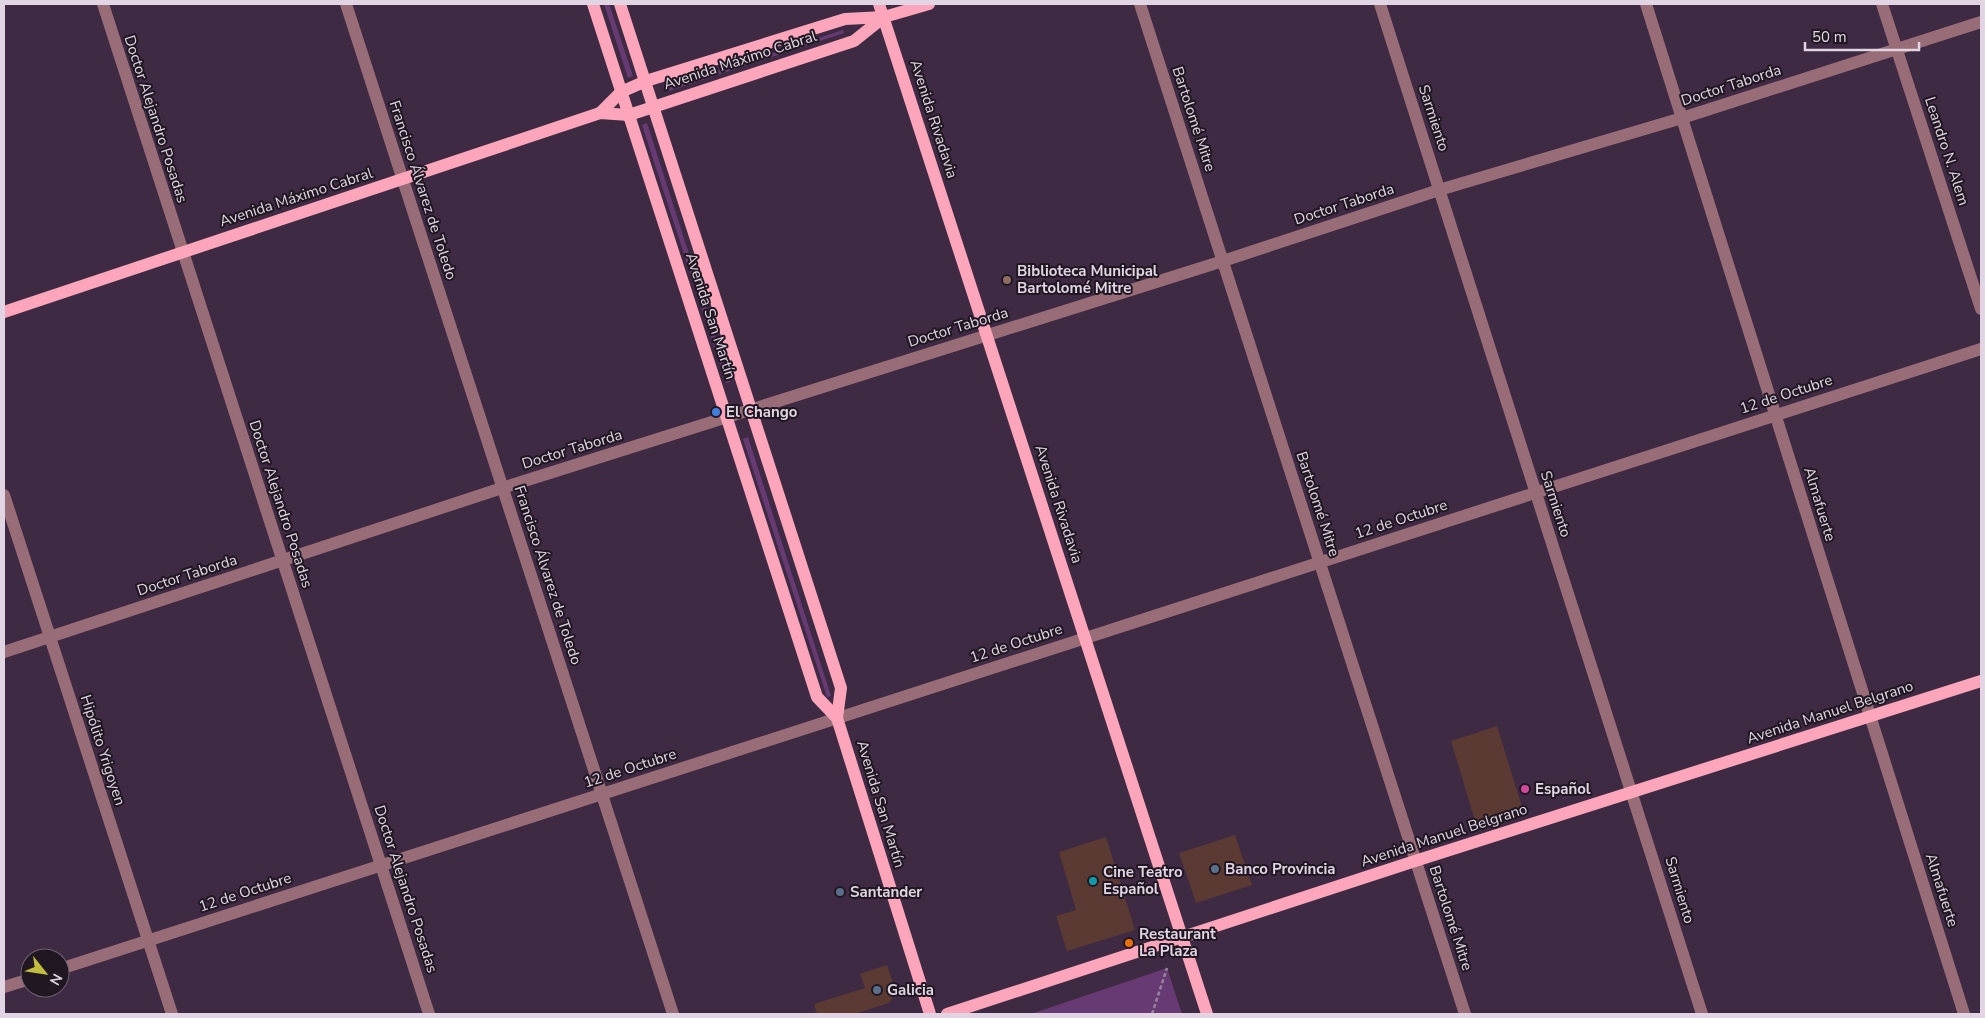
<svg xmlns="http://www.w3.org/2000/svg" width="1985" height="1018" font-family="'Nunito Sans',sans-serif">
	<rect width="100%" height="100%" fill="#3e2a43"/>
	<g fill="#683a74">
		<polygon points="604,4 609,4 633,76 628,78"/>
		<polygon points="843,30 844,33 669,91 667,87"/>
		<polygon points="647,123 730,382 726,383 642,125"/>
		<polygon points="748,437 831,696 827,697 743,439"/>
		<polygon points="1167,968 1182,1014 1031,1014"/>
	</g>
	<g fill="#5b3a34">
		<polygon points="1497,726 1523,810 1476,824 1451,741"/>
		<polygon points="1235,835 1252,885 1196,903 1179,853"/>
		<polygon points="1106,837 1135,930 1067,951 1056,916 1076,910 1059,852"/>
		<polygon points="887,965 896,992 889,1003 855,1014 817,1014 814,1004 865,988 860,974"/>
	</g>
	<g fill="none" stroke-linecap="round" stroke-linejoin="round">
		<polyline stroke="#958699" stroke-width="2.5" stroke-dasharray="4 2.5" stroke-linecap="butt" points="1152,1014 1167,968"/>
		<g stroke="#986d77" stroke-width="12">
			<polyline points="103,4 429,1014"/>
			<polyline points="346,4 673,1014"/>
			<polyline points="1140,4 1465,1014"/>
			<polyline points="1380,4 1702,1014"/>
			<polyline points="1646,4 1964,1014"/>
			<polyline points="1882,4 1981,309"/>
			<polyline points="4,495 172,1014"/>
			<polyline points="4,652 502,488 1223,261 1439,190 1682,118 1981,22"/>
			<polyline points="60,969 1981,349"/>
			<polyline points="4,987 30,979"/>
		</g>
		<g stroke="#fda5ba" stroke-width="12">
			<polyline points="593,4 817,697 837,718"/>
			<polyline points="620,4 841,688 837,718 930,1014"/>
			<polyline points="879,4 1207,1014"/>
			<polyline points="600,113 621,92 646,81 845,19 884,17 929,4"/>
			<polyline points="4,312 600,113 629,115 854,41 884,17"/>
			<polyline points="947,1014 1415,861 1981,681"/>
		</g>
	</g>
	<circle fill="#8d6e63" stroke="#201722" stroke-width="2" cx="1007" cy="280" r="5"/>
	<circle fill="#3f7fe0" stroke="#201722" stroke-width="2" cx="716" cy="412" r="5"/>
	<circle fill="#d1479c" stroke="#201722" stroke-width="2" cx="1525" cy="789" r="5"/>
	<g fill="#5c6f8a" stroke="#201722" stroke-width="2">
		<circle cx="1215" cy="869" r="5"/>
		<circle cx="840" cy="892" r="5"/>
		<circle cx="877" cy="990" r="5"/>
	</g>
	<circle fill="#0f9aa8" stroke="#201722" stroke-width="2" cx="1093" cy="881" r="5"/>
	<circle fill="#e8710a" stroke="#201722" stroke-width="2" cx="1129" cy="943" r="5"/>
	<g text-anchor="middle" stroke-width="4" stroke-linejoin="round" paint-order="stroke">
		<g font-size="15" fill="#e1d5e4" stroke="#201722">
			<text transform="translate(740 60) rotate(-18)" y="5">Avenida Máximo Cabral</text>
			<text transform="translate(1731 85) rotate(-18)" y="5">Doctor Taborda</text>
			<text transform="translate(1434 118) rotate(72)" y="5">Sarmiento</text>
			<text transform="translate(156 119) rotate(72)" y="5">Doctor Alejandro Posadas</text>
			<text transform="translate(934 119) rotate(72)" y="5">Avenida Rivadavia</text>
			<text transform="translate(1194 119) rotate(72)" y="5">Bartolomé Mitre</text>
			<text transform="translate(1947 151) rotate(72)" y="5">Leandro N. Alem</text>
			<text transform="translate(423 190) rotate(72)" y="5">Francisco Álvarez de Toledo</text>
			<text transform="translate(296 197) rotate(-18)" y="5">Avenida Máximo Cabral</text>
			<text transform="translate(1344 204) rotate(-18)" y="5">Doctor Taborda</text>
			<text transform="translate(711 316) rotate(72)" y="5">Avenida San Martín</text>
			<text transform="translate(958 327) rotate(-17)" y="5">Doctor Taborda</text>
			<text transform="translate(1786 394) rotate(-18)" y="5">12 de Octubre</text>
			<text transform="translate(572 449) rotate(-17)" y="5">Doctor Taborda</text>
			<text transform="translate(281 504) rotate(72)" y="5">Doctor Alejandro Posadas</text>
			<text transform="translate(1059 504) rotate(72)" y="5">Avenida Rivadavia</text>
			<text transform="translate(1318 504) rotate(72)" y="5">Bartolomé Mitre</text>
			<text transform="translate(1556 504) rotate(72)" y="5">Sarmiento</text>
			<text transform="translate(1820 504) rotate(73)" y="5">Almafuerte</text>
			<text transform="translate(1401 519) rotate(-18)" y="5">12 de Octubre</text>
			<text transform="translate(187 575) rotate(-18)" y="5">Doctor Taborda</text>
			<text transform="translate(548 575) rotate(72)" y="5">Francisco Álvarez de Toledo</text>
			<text transform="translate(1016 643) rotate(-18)" y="5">12 de Octubre</text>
			<text transform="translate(1830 712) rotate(-18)" y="5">Avenida Manuel Belgrano</text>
			<text transform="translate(103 750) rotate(72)" y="5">Hipólito Yrigoyen</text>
			<text transform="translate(630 768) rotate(-18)" y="5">12 de Octubre</text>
			<text transform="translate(881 804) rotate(73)" y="5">Avenida San Martín</text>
			<text transform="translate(1444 835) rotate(-18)" y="5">Avenida Manuel Belgrano</text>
			<text transform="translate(406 889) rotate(72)" y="5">Doctor Alejandro Posadas</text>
			<text transform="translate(1680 890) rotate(73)" y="5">Sarmiento</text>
			<text transform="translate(1942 890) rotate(72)" y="5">Almafuerte</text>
			<text transform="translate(245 892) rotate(-18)" y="5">12 de Octubre</text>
			<text transform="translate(1451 918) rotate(72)" y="5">Bartolomé Mitre</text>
		</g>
		<g font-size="15" font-weight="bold" fill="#e1d5e4" stroke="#201722" text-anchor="start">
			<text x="1017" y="276">Biblioteca Municipal<tspan x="1017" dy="17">Bartolomé Mitre</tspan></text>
			<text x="726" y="417">El Chango</text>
			<text x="1535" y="794">Español</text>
			<text x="1225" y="874">Banco Provincia</text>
			<text x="1103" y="877">Cine Teatro<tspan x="1103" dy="17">Español</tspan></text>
			<text x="850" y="897">Santander</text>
			<text x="1139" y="939">Restaurant<tspan x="1139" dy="17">La Plaza</tspan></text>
			<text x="887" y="995">Galicia</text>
		</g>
	</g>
	<rect width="1985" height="1018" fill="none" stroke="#e1d5e4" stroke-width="10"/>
	<g transform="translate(45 973) rotate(120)"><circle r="24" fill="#201722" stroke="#6d6370"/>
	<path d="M0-4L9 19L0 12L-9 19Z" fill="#c1bd3f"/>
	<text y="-8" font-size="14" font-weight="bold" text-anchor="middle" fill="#e1d5e4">N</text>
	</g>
	<path d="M1805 42v8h114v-8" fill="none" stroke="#e1d5e4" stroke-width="2.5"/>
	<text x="1812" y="42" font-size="15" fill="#e1d5e4" stroke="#201722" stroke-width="4" paint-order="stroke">50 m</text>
</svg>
